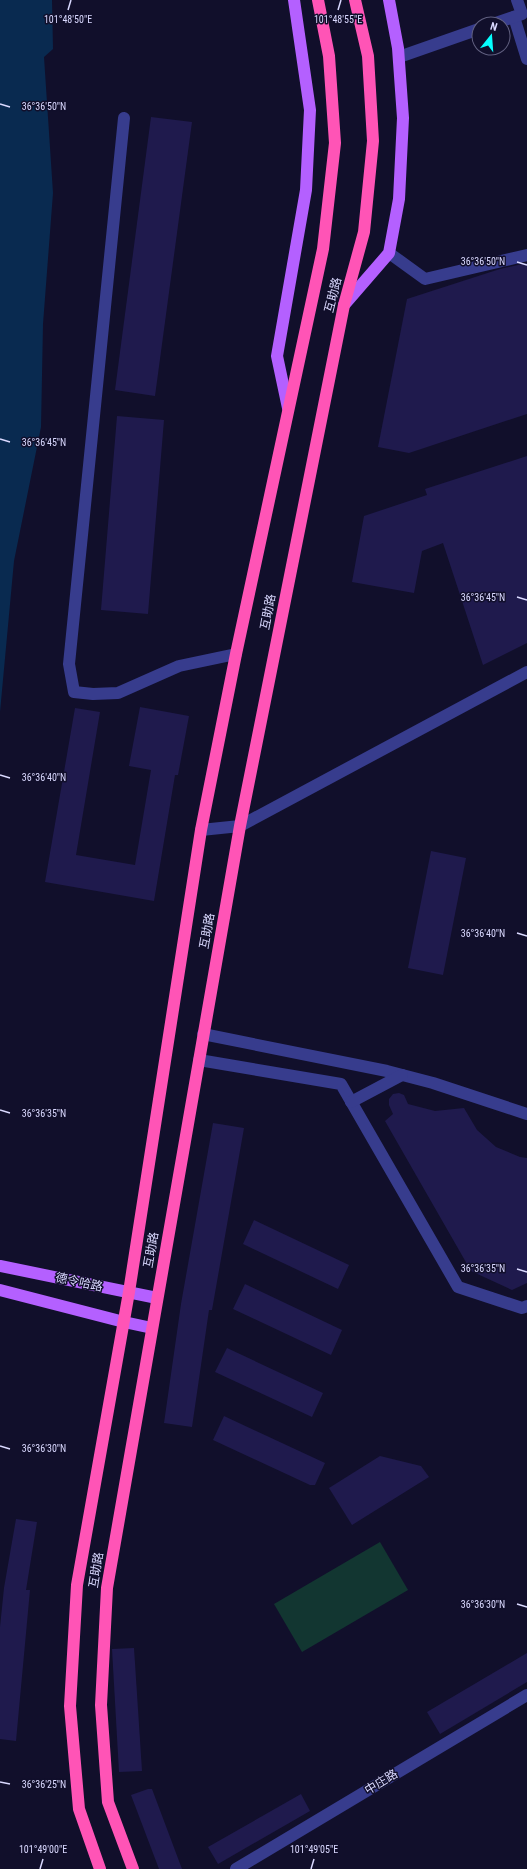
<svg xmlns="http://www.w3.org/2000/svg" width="527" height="1869" font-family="'Roboto Condensed','Noto Sans SC',sans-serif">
	<rect width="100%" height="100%" fill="#110f2b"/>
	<polygon fill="#123631" points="380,1542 408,1590 302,1652 274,1604"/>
	<polygon fill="#092a50" points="0,0 52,0 53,49 44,57 53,193 43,324 41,427 14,561 0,712"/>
	<g fill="#1f1a4d">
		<polygon points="151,117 192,122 155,396 115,390"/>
		<polygon points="527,263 527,414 409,453 378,447 407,299 500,269"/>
		<polygon points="117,416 164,420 148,614 101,610"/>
		<polygon points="527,456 527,643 483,665 443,543 422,551 414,593 352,582 364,516 427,495 425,489"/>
		<polygon points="140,707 189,716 178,775 175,775 154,901 45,882 75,708 100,712 76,855 135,865 151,770 129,766"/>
		<polygon points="431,851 466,858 443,975 408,968"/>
		<polygon points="399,1093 404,1095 408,1104 435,1111 464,1108 477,1130 496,1147 520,1157 527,1158 527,1283 512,1290 471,1271 385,1121 393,1114 389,1105 389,1099 393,1094"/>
		<polygon points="213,1123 244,1128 212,1310 209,1310 192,1427 164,1423 181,1304"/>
		<polygon points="254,1220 349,1265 338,1289 243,1244"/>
		<polygon points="245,1284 342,1330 331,1355 233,1309"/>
		<polygon points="227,1348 323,1393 312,1417 215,1372"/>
		<polygon points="224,1416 325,1463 315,1485 310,1485 213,1440"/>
		<polygon points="380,1456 421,1466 429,1477 352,1525 329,1488"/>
		<polygon points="16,1519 37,1522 26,1590 30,1590 16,1741 0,1739 0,1627 4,1588"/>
		<polygon points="134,1648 142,1771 119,1772 112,1649"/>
		<polygon points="527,1653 527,1682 440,1734 427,1712"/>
		<polygon points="148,1789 152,1789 182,1869 159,1869 131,1795"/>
		<polygon points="301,1794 310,1811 218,1864 208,1847"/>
	</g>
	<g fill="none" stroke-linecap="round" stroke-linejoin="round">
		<g stroke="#373c8d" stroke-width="12">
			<polyline points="514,17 527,59"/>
			<polyline points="493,24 522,14 517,0"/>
			<polyline points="399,57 479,29"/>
			<polyline points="124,118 69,664 74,692 93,694 118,693 179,666 236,654"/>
			<polyline points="389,253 425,279 527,255"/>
			<polyline points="201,830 240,826 527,672"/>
			<polyline points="203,1034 387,1071 433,1083 527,1114"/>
			<polyline points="199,1060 341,1084 458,1287 522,1308 527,1306"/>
			<polyline points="351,1102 402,1075"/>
			<polyline points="236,1869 527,1695"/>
		</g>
		<g stroke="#b460ff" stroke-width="12">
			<polyline points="344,305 389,253 399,199 403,118 398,48 389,0"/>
			<polyline points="288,408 277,356 306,190 310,110 294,0"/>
			<polyline points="0,1266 157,1298"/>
			<polyline points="0,1290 124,1322 152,1328"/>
		</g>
		<g stroke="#ff54b6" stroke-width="12">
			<polyline points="100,1869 79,1809 70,1706 77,1585 129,1292 201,830 236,654 323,249 335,143 329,56 318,0"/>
			<polyline points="133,1869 108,1802 101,1705 107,1588 240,826 344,305 364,232 373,141 368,56 355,0"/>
		</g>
	</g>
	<path fill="none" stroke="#dad9ff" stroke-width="1.5" d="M68 10 71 0M338 10 341 0M0 104 10 107M517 262 527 265M0 439 10 442M517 597 527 600M0 775 10 778M517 933 527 936M0 1110 10 1113M517 1269 527 1272M0 1446 10 1449M517 1604 527 1607M0 1782 10 1784M40 1869 43 1859M311 1869 314 1859"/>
	<g text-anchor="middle" stroke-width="3" stroke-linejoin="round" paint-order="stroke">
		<g font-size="12" fill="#dad9ff" stroke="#110f2b">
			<text transform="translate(333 295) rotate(-76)" y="4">互助路</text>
			<text transform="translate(268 612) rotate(-79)" y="4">互助路</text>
			<text transform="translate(207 931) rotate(-80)" y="4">互助路</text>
			<text transform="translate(151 1250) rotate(-80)" y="4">互助路</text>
			<text transform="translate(79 1282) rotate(12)" y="4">德令哈路</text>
			<text transform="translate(96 1570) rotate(-81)" y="4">互助路</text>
			<text transform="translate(381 1782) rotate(-31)" y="4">中庄路</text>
		</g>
	</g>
	<g font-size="10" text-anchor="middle" fill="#dad9ff" stroke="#110f2b" stroke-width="3" stroke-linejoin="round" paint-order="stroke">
		<text x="68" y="23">101°48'50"E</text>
		<text x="338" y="23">101°48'55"E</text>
		<text x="44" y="110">36°36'50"N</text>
		<text x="483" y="265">36°36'50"N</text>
		<text x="44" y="446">36°36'45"N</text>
		<text x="483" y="601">36°36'45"N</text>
		<text x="44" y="781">36°36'40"N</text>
		<text x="483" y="937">36°36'40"N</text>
		<text x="44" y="1117">36°36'35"N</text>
		<text x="483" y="1272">36°36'35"N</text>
		<text x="44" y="1452">36°36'30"N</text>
		<text x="483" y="1608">36°36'30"N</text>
		<text x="44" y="1788">36°36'25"N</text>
		<text x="43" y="1853">101°49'00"E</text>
		<text x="314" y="1853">101°49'05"E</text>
	</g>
	<g transform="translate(491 36) rotate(17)"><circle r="19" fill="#110f2b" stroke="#616080"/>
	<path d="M0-3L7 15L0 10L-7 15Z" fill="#05feff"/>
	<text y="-6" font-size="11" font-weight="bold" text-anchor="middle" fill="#dad9ff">N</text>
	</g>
</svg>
